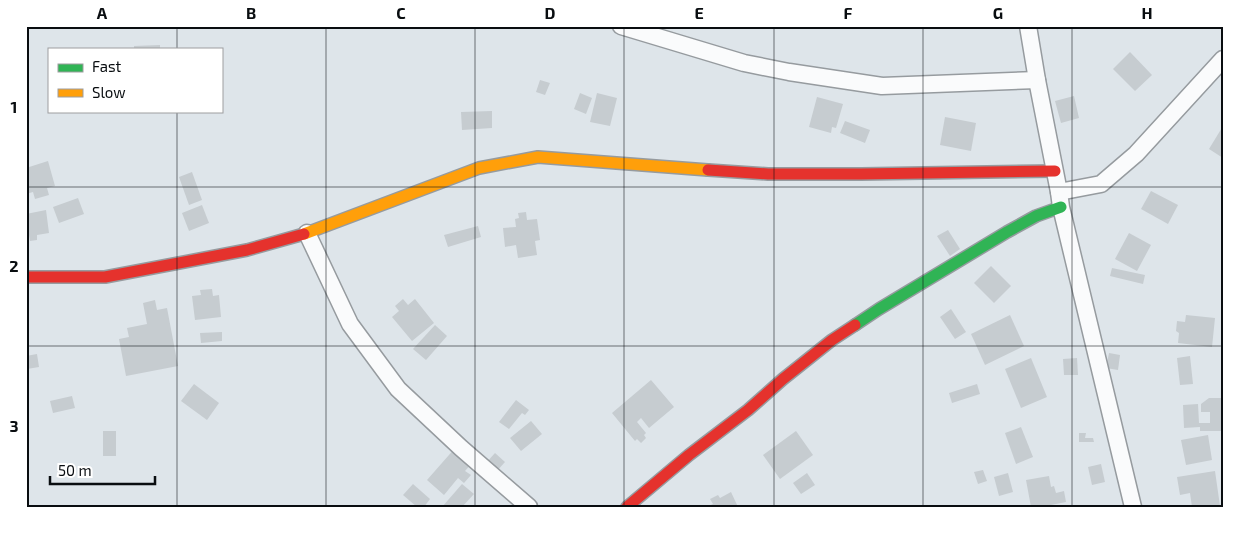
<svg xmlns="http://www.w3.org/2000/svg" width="1249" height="533" font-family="'Exo 2',sans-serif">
	<rect width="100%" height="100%" fill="#dee5ea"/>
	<g fill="#c6ccd0">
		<polygon points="160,45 160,49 134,49 134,46"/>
		<polygon points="1130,52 1152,75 1135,91 1113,69"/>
		<polygon points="540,80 550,83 545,95 536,92"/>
		<polygon points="580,93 592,98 586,114 574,109"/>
		<polygon points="597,93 617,98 610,126 590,122"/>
		<polygon points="1074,96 1079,118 1061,123 1055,101"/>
		<polygon points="817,97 843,104 836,128 832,127 831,133 809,127"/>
		<polygon points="492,111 492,128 462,130 461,112"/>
		<polygon points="945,117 976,123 971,151 940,145"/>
		<polygon points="845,121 870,130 865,143 840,133"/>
		<polygon points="1223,126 1223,158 1209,149"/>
		<polygon points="48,161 55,186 47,188 49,195 35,199 33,192 26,194 26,168"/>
		<polygon points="192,172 202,200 189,205 179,177"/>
		<polygon points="1151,191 1178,205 1168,224 1141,209"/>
		<polygon points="78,198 84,214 59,223 53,207"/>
		<polygon points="202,205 209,223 189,231 182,213"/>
		<polygon points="46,210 49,233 37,235 37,240 30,241 29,235 26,235 26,214"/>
		<polygon points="526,212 527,220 537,219 540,240 535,241 537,255 518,258 516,245 505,247 503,228 516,227 515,219 519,218 518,213"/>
		<polygon points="478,226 481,237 448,247 444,235"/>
		<polygon points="948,230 960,249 950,256 937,236"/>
		<polygon points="1129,233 1151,245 1137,271 1115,259"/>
		<polygon points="991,266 1011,286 994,303 974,283"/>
		<polygon points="1112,268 1145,275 1143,284 1110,276"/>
		<polygon points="212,289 213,296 219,295 221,317 195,320 192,296 201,295 200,290"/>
		<polygon points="403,299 408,305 415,299 434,323 412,341 392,317 399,311 395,306"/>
		<polygon points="155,300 157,310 167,308 178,366 126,376 119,339 129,337 127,328 147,324 143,303"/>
		<polygon points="951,309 966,332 955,339 940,317"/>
		<polygon points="1010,315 1024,346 985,365 971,334"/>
		<polygon points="1186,315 1215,318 1212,347 1178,343 1179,333 1176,331 1177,321 1185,322"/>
		<polygon points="435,325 447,336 426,360 413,349"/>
		<polygon points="222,332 222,341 201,343 200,333"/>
		<polygon points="1109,353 1120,355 1118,370 1106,368"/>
		<polygon points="37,354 39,367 27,369 26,356"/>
		<polygon points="1190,356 1193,384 1180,385 1177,358"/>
		<polygon points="1031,358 1047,397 1021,408 1005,369"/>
		<polygon points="1077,358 1078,375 1064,375 1063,359"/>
		<polygon points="651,380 674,407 649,428 641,418 637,422 646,433 644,435 646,438 641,443 637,439 635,441 612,413"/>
		<polygon points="194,384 219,403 207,420 181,401"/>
		<polygon points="977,384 980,394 952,403 949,393"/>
		<polygon points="72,396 75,408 53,413 50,401"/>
		<polygon points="1209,398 1221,398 1222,431 1200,431 1200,427 1184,428 1183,405 1198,404 1199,423 1210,423 1210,412 1201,412 1201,404"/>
		<polygon points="516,400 529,410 525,415 522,413 509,429 499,422"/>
		<polygon points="531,421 542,434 521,451 510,438"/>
		<polygon points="1021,427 1033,457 1016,464 1005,433"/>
		<rect x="103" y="431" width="13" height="25"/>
		<polygon points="796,431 813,455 780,479 763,455"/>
		<polygon points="1079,433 1086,433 1085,438 1093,438 1094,442 1079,442"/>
		<polygon points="1208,435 1212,460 1186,465 1181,440"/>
		<polygon points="456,447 473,462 465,471 471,475 464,483 458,478 444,495 427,480"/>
		<polygon points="495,453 505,462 496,472 486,463"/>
		<polygon points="1101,464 1105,482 1092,485 1088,467"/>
		<polygon points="983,470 987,481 978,484 974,472"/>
		<polygon points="1215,471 1220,506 1213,507 1192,507 1190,493 1180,495 1177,477"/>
		<polygon points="807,473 815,485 801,494 793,483"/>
		<polygon points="1008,473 1013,492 999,496 994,477"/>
		<polygon points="1049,476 1051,487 1054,486 1056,493 1064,491 1066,502 1041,507 1031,507 1026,480"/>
		<polygon points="413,484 430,499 424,507 417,507 403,495"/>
		<polygon points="462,484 474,494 462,507 442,507"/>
		<polygon points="731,492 738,507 706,507 713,504 710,499 718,495 720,498"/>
	</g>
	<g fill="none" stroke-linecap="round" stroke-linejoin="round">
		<defs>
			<g id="street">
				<polyline points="621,26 744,63 789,72 882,86 1037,80"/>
				<polyline points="1028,26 1037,80 1059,192 1061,207 1133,507"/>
				<polyline points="1059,192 1101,184 1136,154 1223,59"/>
				<polyline points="307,233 350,324 398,389 461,448 529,507"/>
			</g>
			<polyline id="fast" points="855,325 879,309 1007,232 1036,216 1061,207"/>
			<polyline id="slow" points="304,234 479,168 538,157 708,170"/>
			<g id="jam">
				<polyline points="708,170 768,174 861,174 1055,171"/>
				<polyline points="26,277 105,277 247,250 304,234"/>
				<polyline points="627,507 689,455 748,410 783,379 832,340 855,325"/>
			</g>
		</defs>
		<use href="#street" stroke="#969b9f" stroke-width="19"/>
		<use href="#fast" stroke="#969b9f" stroke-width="14"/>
		<use href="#slow" stroke="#969b9f" stroke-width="14"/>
		<use href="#jam" stroke="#969b9f" stroke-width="14"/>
		<use href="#street" stroke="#fafbfc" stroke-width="16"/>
		<use href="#fast" stroke="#30b455" stroke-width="11"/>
		<use href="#slow" stroke="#ff9f0a" stroke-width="11"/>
		<use href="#jam" stroke="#e5322d" stroke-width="11"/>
	</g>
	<path fill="none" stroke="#090d10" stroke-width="1" stroke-opacity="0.55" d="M177 26V49M326 26V507M475 26V507M624 26V507M774 26V507M923 26V507M1072 26V507M177 111V507M26 187H1223M26 346H1223"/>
	<rect width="1249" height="533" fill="none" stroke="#ffffff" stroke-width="55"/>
	<rect x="48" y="48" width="175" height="65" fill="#ffffff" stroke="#9d9e9f"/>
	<rect x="58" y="64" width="25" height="8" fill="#30b455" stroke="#9d9e9f"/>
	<text x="92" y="72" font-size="15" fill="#090d10">Fast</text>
	<rect x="58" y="89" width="25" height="8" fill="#ff9f0a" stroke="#9d9e9f"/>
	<text x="92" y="98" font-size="15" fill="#090d10">Slow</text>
	<path d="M50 476v8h105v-8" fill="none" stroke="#090d10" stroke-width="2.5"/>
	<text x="58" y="476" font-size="15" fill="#090d10" stroke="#ffffff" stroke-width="4" paint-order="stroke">50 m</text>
	<rect x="28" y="28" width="1194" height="478" fill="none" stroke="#090d10" stroke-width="2"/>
	<g font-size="16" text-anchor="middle" font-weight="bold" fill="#090d10">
		<text x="102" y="19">A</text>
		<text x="251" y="19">B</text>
		<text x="401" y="19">C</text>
		<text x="550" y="19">D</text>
		<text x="699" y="19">E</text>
		<text x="848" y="19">F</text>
		<text x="998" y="19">G</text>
		<text x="1147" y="19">H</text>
		<text x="14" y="113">1</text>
		<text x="14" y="272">2</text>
		<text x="14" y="432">3</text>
	</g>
</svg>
